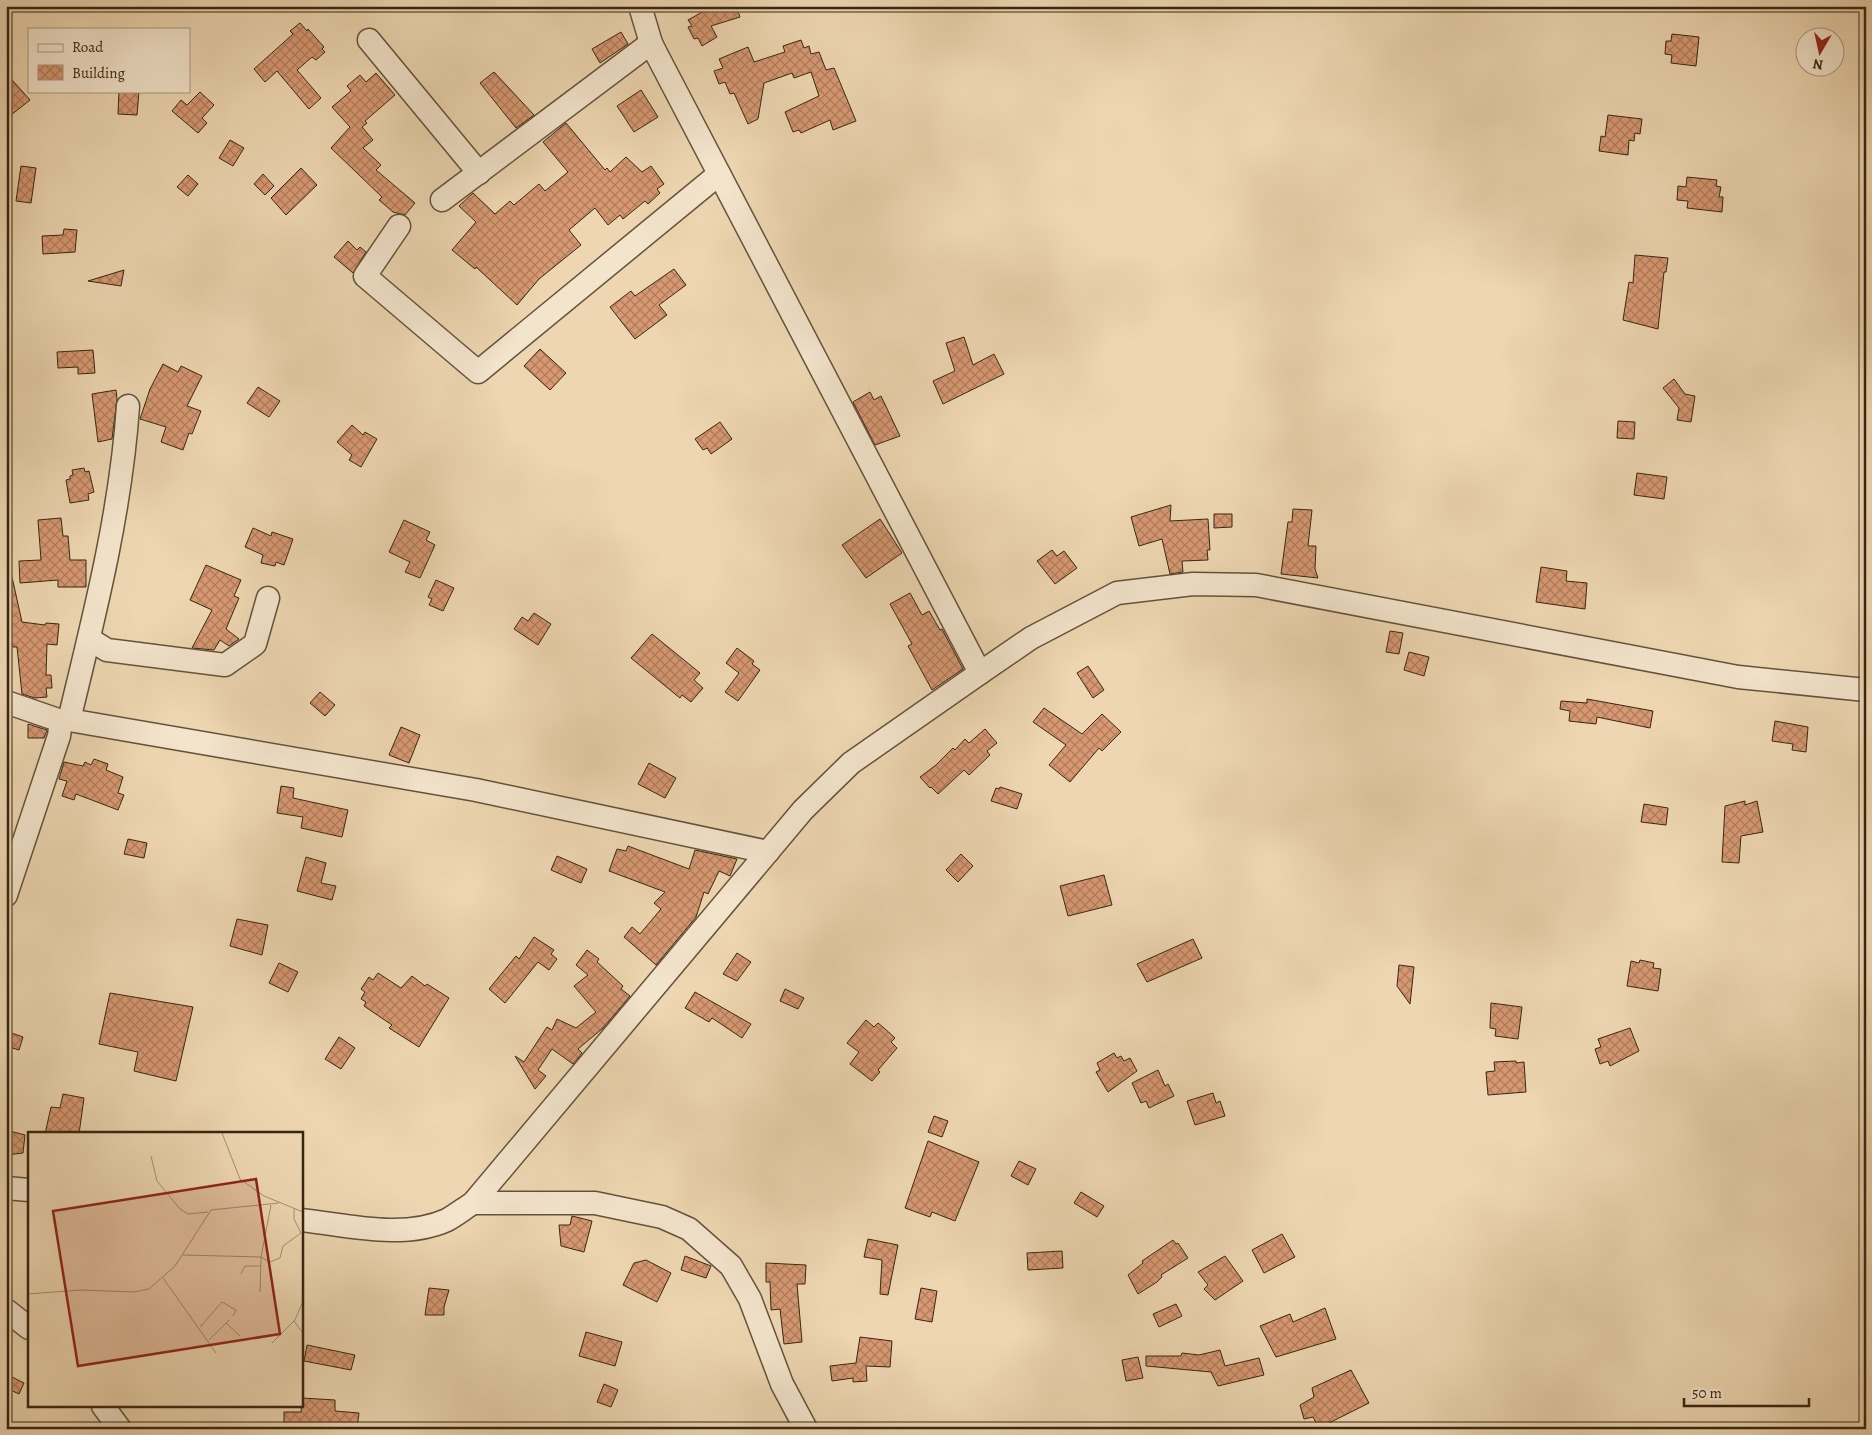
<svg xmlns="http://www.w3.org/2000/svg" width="1872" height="1435" font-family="Alegreya,serif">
	<defs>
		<pattern id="building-cross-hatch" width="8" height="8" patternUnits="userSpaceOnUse" patternTransform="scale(1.25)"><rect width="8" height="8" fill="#d79872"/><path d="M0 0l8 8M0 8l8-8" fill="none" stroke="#af7c5c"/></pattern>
	</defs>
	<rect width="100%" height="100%" fill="#edd6b1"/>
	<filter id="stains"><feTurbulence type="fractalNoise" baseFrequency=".004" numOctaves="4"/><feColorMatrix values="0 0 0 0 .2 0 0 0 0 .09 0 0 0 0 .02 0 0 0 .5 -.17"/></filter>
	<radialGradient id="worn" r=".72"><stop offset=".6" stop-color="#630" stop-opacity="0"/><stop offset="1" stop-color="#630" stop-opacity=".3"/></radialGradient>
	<g fill="url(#building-cross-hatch)" stroke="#372711">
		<polygon points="713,6 736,6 740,17 711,26 717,37 702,46 698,38 694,39 688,27 692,26 688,20"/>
		<polygon points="300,23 307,31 308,29 324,47 322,49 325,52 316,60 312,57 297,70 321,98 309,109 277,71 265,82 254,69 293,34 290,31"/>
		<polygon points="621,32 628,44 600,63 592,49"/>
		<polygon points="1672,34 1699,37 1696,66 1671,63 1672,55 1665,54 1666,41 1671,41"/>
		<polygon points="801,40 804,48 809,46 811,54 819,52 826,70 834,68 856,121 833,130 830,120 801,133 799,130 793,132 785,112 819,96 811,72 794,78 792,73 764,83 758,119 748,124 734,93 730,94 725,82 719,84 714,71 723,68 719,59 748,47 754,62 785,52 783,46"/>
		<polygon points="494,72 534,115 516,128 480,83"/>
		<polygon points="6,73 30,100 6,119"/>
		<polygon points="376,73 395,95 365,121 367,123 362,127 373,140 363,148 381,165 376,170 415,203 405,215 393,212 379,200 382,197 331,148 350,127 332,107 351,91 347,86 360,75 366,82"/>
		<polygon points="641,90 658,117 634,132 617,106"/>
		<polygon points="119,91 139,91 137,115 118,114"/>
		<polygon points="200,92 214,105 202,118 207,123 198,133 172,111 181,100 187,105"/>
		<polygon points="1608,115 1642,119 1640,134 1635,133 1634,141 1629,140 1628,155 1599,151 1601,136 1605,137"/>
		<polygon points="566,123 605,170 607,168 610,172 626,157 642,172 651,166 664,184 657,189 660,193 648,204 645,201 623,219 620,215 608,225 595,208 569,230 581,245 539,279 517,305 476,267 475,269 452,250 476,222 459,206 473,193 495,214 510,201 514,205 539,184 545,191 568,172 543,142"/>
		<polygon points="230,140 244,148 233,166 219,158"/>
		<polygon points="21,166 36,168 31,203 16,201"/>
		<polygon points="301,168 317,185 286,215 271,198"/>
		<polygon points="263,174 274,186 265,195 254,184"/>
		<polygon points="188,175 198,184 188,196 177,187"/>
		<polygon points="1687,177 1717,180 1716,186 1721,187 1719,197 1723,197 1722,212 1687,208 1688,201 1677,200 1678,186 1686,187"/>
		<polygon points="64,229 77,230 75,252 43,254 42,236 63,235"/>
		<polygon points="348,241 357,250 360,247 366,252 353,273 334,257"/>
		<polygon points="1635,255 1668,258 1666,272 1664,272 1658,329 1623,320 1629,282 1633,283"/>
		<polygon points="674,269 686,285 659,305 667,315 635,339 610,307 631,291 635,296"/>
		<polygon points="124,270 121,286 88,281"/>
		<polygon points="964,337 973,365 994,354 1004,374 943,404 933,381 955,371 946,343"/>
		<polygon points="540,349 566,373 550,390 524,366"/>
		<polygon points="93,350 95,373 78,374 78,367 58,368 57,352"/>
		<polygon points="163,364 178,372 181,366 202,376 187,406 201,411 192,434 189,433 183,450 161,442 166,427 140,419 150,389"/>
		<polygon points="1674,379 1685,394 1695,396 1691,422 1677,420 1679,408 1663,388"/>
		<polygon points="258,387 280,401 269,417 247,403"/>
		<polygon points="116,390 117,399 112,439 98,442 92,394"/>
		<polygon points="870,392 874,400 881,396 900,436 875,445 853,402"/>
		<polygon points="1618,421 1635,422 1634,439 1617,438"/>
		<polygon points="720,422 732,439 711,454 707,448 703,450 695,439"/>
		<polygon points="352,425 363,435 365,432 377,439 361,467 349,460 352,455 337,442"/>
		<polygon points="84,468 85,472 89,471 94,492 88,494 89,500 70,503 66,480 70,479 70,476 73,475 72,470"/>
		<polygon points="1637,473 1667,477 1664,499 1634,495"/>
		<polygon points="1171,505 1170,521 1208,519 1210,550 1207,550 1208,560 1182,561 1183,572 1170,574 1162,539 1139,546 1131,517"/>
		<polygon points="1293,509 1312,510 1308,546 1316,546 1315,569 1318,578 1281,574 1288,522 1292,522"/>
		<polygon points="1214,514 1232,514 1232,527 1214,528"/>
		<polygon points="61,518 63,536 68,536 70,560 86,560 86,587 58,587 58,580 20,583 19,561 41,560 38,520"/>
		<polygon points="880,519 902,553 866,578 842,545"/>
		<polygon points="404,520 430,532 426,540 435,545 420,578 405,572 410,562 389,552"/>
		<polygon points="253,528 271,536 272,532 293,539 284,565 276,562 275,566 261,563 263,555 245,547"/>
		<polygon points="1052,550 1057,556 1064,551 1077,568 1055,584 1037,561"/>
		<polygon points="206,565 241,580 234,596 239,598 226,629 239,639 229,646 220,640 214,650 192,648 212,610 190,600"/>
		<polygon points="1541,567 1567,571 1566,581 1587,583 1585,609 1536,602"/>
		<polygon points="12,577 22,622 45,625 46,623 59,624 57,645 47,644 46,675 51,675 52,688 46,688 47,697 35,698 22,694 17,647 13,647 6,615 6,578"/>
		<polygon points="436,580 454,588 443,611 429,605 432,599 428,597"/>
		<polygon points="910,593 922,615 929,611 940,630 942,629 963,669 932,690 908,646 912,644 890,604"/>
		<polygon points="534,613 551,624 538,645 514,629 522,617 528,621"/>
		<polygon points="1390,631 1403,633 1399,654 1386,652"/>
		<polygon points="652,634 700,673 694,680 703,688 691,702 682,695 680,698 631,658"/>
		<polygon points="737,648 754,661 752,664 760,670 738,701 725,692 739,673 726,663"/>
		<polygon points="1409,652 1429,657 1424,676 1404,670"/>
		<polygon points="1088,666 1104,690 1093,698 1077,673"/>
		<polygon points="320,692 335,705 325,716 310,703"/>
		<polygon points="1587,699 1653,711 1650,728 1597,717 1596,724 1569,721 1570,711 1560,709 1561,701 1587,703"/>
		<polygon points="1044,708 1082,734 1102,714 1121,732 1102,751 1099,748 1070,782 1049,765 1066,745 1033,722"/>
		<polygon points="1775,721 1808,727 1806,752 1792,750 1793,744 1772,741"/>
		<polygon points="28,724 47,730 44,738 28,738"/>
		<polygon points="401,727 420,735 409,763 389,755"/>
		<polygon points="985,729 997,743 987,751 990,755 969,775 964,770 938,794 931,787 930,788 920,777 936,765 953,748 955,750 965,739 969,743"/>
		<polygon points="94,759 108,764 106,770 123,777 118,793 124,795 118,810 76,794 74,800 62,796 67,781 59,779 64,762 83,766 85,762 91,765"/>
		<polygon points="649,763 676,778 665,798 638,784"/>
		<polygon points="281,786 294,788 293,798 348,810 342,837 301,828 303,817 277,813"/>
		<polygon points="1000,787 1022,794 1017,809 991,801 996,788 999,789"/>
		<polygon points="1745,801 1745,805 1757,801 1763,832 1741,836 1739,863 1722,862 1725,806"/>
		<polygon points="1644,804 1668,808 1666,825 1641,822"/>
		<polygon points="128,839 147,843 144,858 124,854"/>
		<polygon points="628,846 689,869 695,850 737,859 730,876 719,871 708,894 704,892 696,917 656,965 624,937 632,927 640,934 661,909 654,903 665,892 609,871 617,849 626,851"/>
		<polygon points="961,854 973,866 958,882 946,870"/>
		<polygon points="557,856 587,869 581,883 551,870"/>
		<polygon points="306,857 326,863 321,883 336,886 332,900 297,891"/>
		<polygon points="1104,875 1112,905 1068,916 1060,886"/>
		<polygon points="237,919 268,925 262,955 230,946"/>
		<polygon points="534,937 554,950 551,954 557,959 549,970 538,962 505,1003 489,989 516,956 519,959"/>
		<polygon points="1193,939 1202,958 1147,982 1137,964"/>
		<polygon points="587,950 599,959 597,962 623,986 621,989 630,996 603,1028 578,1049 582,1053 573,1064 552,1049 538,1070 546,1076 535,1089 515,1056 524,1062 547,1027 552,1030 557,1019 576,1028 596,1012 574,986 588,975 576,965"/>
		<polygon points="737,953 751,962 737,981 723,974"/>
		<polygon points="1640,960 1654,963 1653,968 1661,969 1658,991 1627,986 1631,961 1639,963"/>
		<polygon points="279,963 298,972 288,992 269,983"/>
		<polygon points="1399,965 1414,967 1410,1004 1397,986"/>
		<polygon points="378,973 401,988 412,976 425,986 427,984 449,998 419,1047 389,1028 392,1025 364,1006 366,1002 361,999 365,992 361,989 369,977 373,980"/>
		<polygon points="785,989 804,998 798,1009 780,1001"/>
		<polygon points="695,992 751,1024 742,1038 712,1018 709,1022 685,1008"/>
		<polygon points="110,993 193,1007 176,1081 134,1071 138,1052 99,1044"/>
		<polygon points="1491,1003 1522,1007 1518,1039 1495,1036 1496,1029 1490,1028"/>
		<polygon points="866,1020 874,1027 878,1023 884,1028 895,1038 891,1042 897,1048 878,1070 880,1072 872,1081 850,1064 859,1052 847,1043"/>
		<polygon points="1630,1028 1639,1051 1610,1066 1608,1061 1600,1064 1595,1049 1601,1047 1598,1039"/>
		<polygon points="6,1031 23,1037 19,1050 6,1046"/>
		<polygon points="339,1037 355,1048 341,1069 325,1059"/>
		<polygon points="1114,1053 1117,1058 1121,1056 1124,1061 1130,1058 1137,1071 1108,1092 1096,1072 1100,1070 1097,1063"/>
		<polygon points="1516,1061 1516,1063 1524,1062 1526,1092 1488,1095 1486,1072 1495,1071 1494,1062"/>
		<polygon points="1158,1070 1165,1086 1168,1084 1174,1096 1149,1108 1146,1101 1141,1103 1132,1083"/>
		<polygon points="1213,1093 1216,1103 1220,1101 1225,1116 1195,1125 1187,1101"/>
		<polygon points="63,1094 84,1098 79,1134 45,1134 51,1107 60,1108"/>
		<polygon points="934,1116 948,1121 942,1137 928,1132"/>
		<polygon points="6,1130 25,1135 23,1153 6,1155"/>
		<polygon points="928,1141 979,1162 955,1221 932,1212 930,1217 905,1208"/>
		<polygon points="1019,1161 1036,1169 1028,1185 1011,1176"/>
		<polygon points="1081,1192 1104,1206 1097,1217 1074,1203"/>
		<polygon points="572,1216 592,1221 584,1252 561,1246 559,1225 570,1225"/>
		<polygon points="1282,1234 1295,1257 1264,1273 1252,1250"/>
		<polygon points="868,1239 898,1245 888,1295 880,1294 882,1260 864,1257"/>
		<polygon points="1173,1240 1176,1244 1178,1243 1188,1258 1161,1275 1162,1277 1157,1282 1138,1294 1128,1275 1143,1263 1142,1261"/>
		<polygon points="1062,1251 1063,1268 1028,1270 1027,1253"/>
		<polygon points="685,1256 711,1266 706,1278 681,1270"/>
		<polygon points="1225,1256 1243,1281 1215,1300 1204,1289 1208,1285 1198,1272"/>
		<polygon points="646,1260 671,1273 657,1302 623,1285 634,1263"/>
		<polygon points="766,1263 806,1265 805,1284 797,1284 802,1342 784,1344 780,1309 771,1310 770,1282 766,1282"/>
		<polygon points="429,1288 449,1290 444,1307 444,1315 425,1315"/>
		<polygon points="921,1288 937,1291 932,1322 915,1319"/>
		<polygon points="1176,1304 1182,1316 1159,1327 1153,1314"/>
		<polygon points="1325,1308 1336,1339 1276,1357 1260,1326 1290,1314 1293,1322"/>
		<polygon points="586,1332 622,1342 615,1366 579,1356"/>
		<polygon points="860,1337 892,1341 890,1367 866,1366 867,1381 853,1382 853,1378 832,1381 830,1366 856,1363"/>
		<polygon points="307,1345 355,1355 351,1370 304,1361"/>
		<polygon points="1220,1350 1225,1366 1259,1358 1264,1375 1218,1386 1211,1372 1146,1366 1146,1356 1181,1356 1182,1353 1199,1355"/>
		<polygon points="1138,1357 1143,1378 1126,1381 1122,1360"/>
		<polygon points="1351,1370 1369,1403 1319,1428 1313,1417 1304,1419 1300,1405 1314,1397 1312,1388"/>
		<polygon points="6,1374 24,1383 19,1394 6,1388"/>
		<polygon points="604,1384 618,1390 611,1407 597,1402"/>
		<polygon points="302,1398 335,1400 335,1411 359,1413 357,1428 323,1425 323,1429 284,1429 284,1412 301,1412"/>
	</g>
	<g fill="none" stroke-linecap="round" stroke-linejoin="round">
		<defs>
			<g id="minor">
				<polyline points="640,6 651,43 657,55 980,673"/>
				<polyline points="369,40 479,173"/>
				<polyline points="442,200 651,43"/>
				<polyline points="399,226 365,276 478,372 719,174"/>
				<polyline points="89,639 107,650 225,665 255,644 268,598"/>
				<polyline points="6,702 61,721 69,720 476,790 768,852"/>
				<path d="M69 720C94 617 121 512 128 406"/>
				<polyline points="6,895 59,736 61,721"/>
				<polyline points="6,1188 29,1190"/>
				<polyline points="473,1203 595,1203 662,1217 689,1229 731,1266 750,1299 782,1384 806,1429"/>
				<path d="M301 1220C347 1225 403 1240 447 1220 456 1215 465 1208 473 1203L803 810 851 763 980 673 1031 638 1117 593 1193 584 1256 585 1738 677 1866 690"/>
				<polyline points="6,1310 29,1328"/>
				<polyline points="103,1406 120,1429"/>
			</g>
		</defs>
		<use href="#minor" stroke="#645339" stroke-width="25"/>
		<use href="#minor" stroke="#f3e4cc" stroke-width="22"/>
	</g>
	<g transform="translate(28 1132)">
		<rect width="275" height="275" fill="#edd6b1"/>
		<path fill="none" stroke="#a49071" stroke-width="1" d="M194 1 212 47 236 64 275 80M123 24 129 49 152 77 160 82 180 80M155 123 233 125 242 130 252 126 255 114 273 101 266 87V77M233 125 243 73M213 142 217 134H232M135 146 188 221M232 160 233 125M0 162 53 158 106 160 121 157 147 134 183 78 251 71M266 189 275 201M198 191 212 204M172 195 194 170 208 178 205 184M181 208 201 188M244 211 267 188 275 169"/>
		<path fill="#8f2418" fill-opacity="0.15" stroke="#8f2418" stroke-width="2.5" d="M228 47 252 202 50 234 25 79Z"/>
		<rect width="275" height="275" fill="none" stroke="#372711" stroke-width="2.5"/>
	</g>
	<rect width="1872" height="1435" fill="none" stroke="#edd6b1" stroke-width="25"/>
	<rect x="8" y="8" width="1857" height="1420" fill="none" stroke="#372711" stroke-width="2.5"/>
	<rect x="12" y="12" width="1847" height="1410" fill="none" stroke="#372711"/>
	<rect x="28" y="28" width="162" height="65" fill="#f3e4cc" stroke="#a89881"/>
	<rect x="38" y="44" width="25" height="8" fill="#f3e4cc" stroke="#a89881"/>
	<text x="72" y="52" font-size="15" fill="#372711">Road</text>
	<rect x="38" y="65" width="25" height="15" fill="url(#building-cross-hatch)" stroke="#a89881"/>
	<text x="72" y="78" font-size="15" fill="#372711">Building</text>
	<g transform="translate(1820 52) rotate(189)"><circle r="24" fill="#f3e4cc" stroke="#a89881"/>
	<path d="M0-4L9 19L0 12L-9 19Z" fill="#8f2418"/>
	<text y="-8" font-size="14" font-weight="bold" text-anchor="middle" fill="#372711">N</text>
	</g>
	<path d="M1684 1398v8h125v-8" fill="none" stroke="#372711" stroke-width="2.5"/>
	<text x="1692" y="1398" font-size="15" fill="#372711" stroke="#f3e4cc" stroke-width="4" paint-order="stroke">50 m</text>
	<rect width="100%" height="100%" filter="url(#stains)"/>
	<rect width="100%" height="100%" fill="url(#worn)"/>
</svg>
